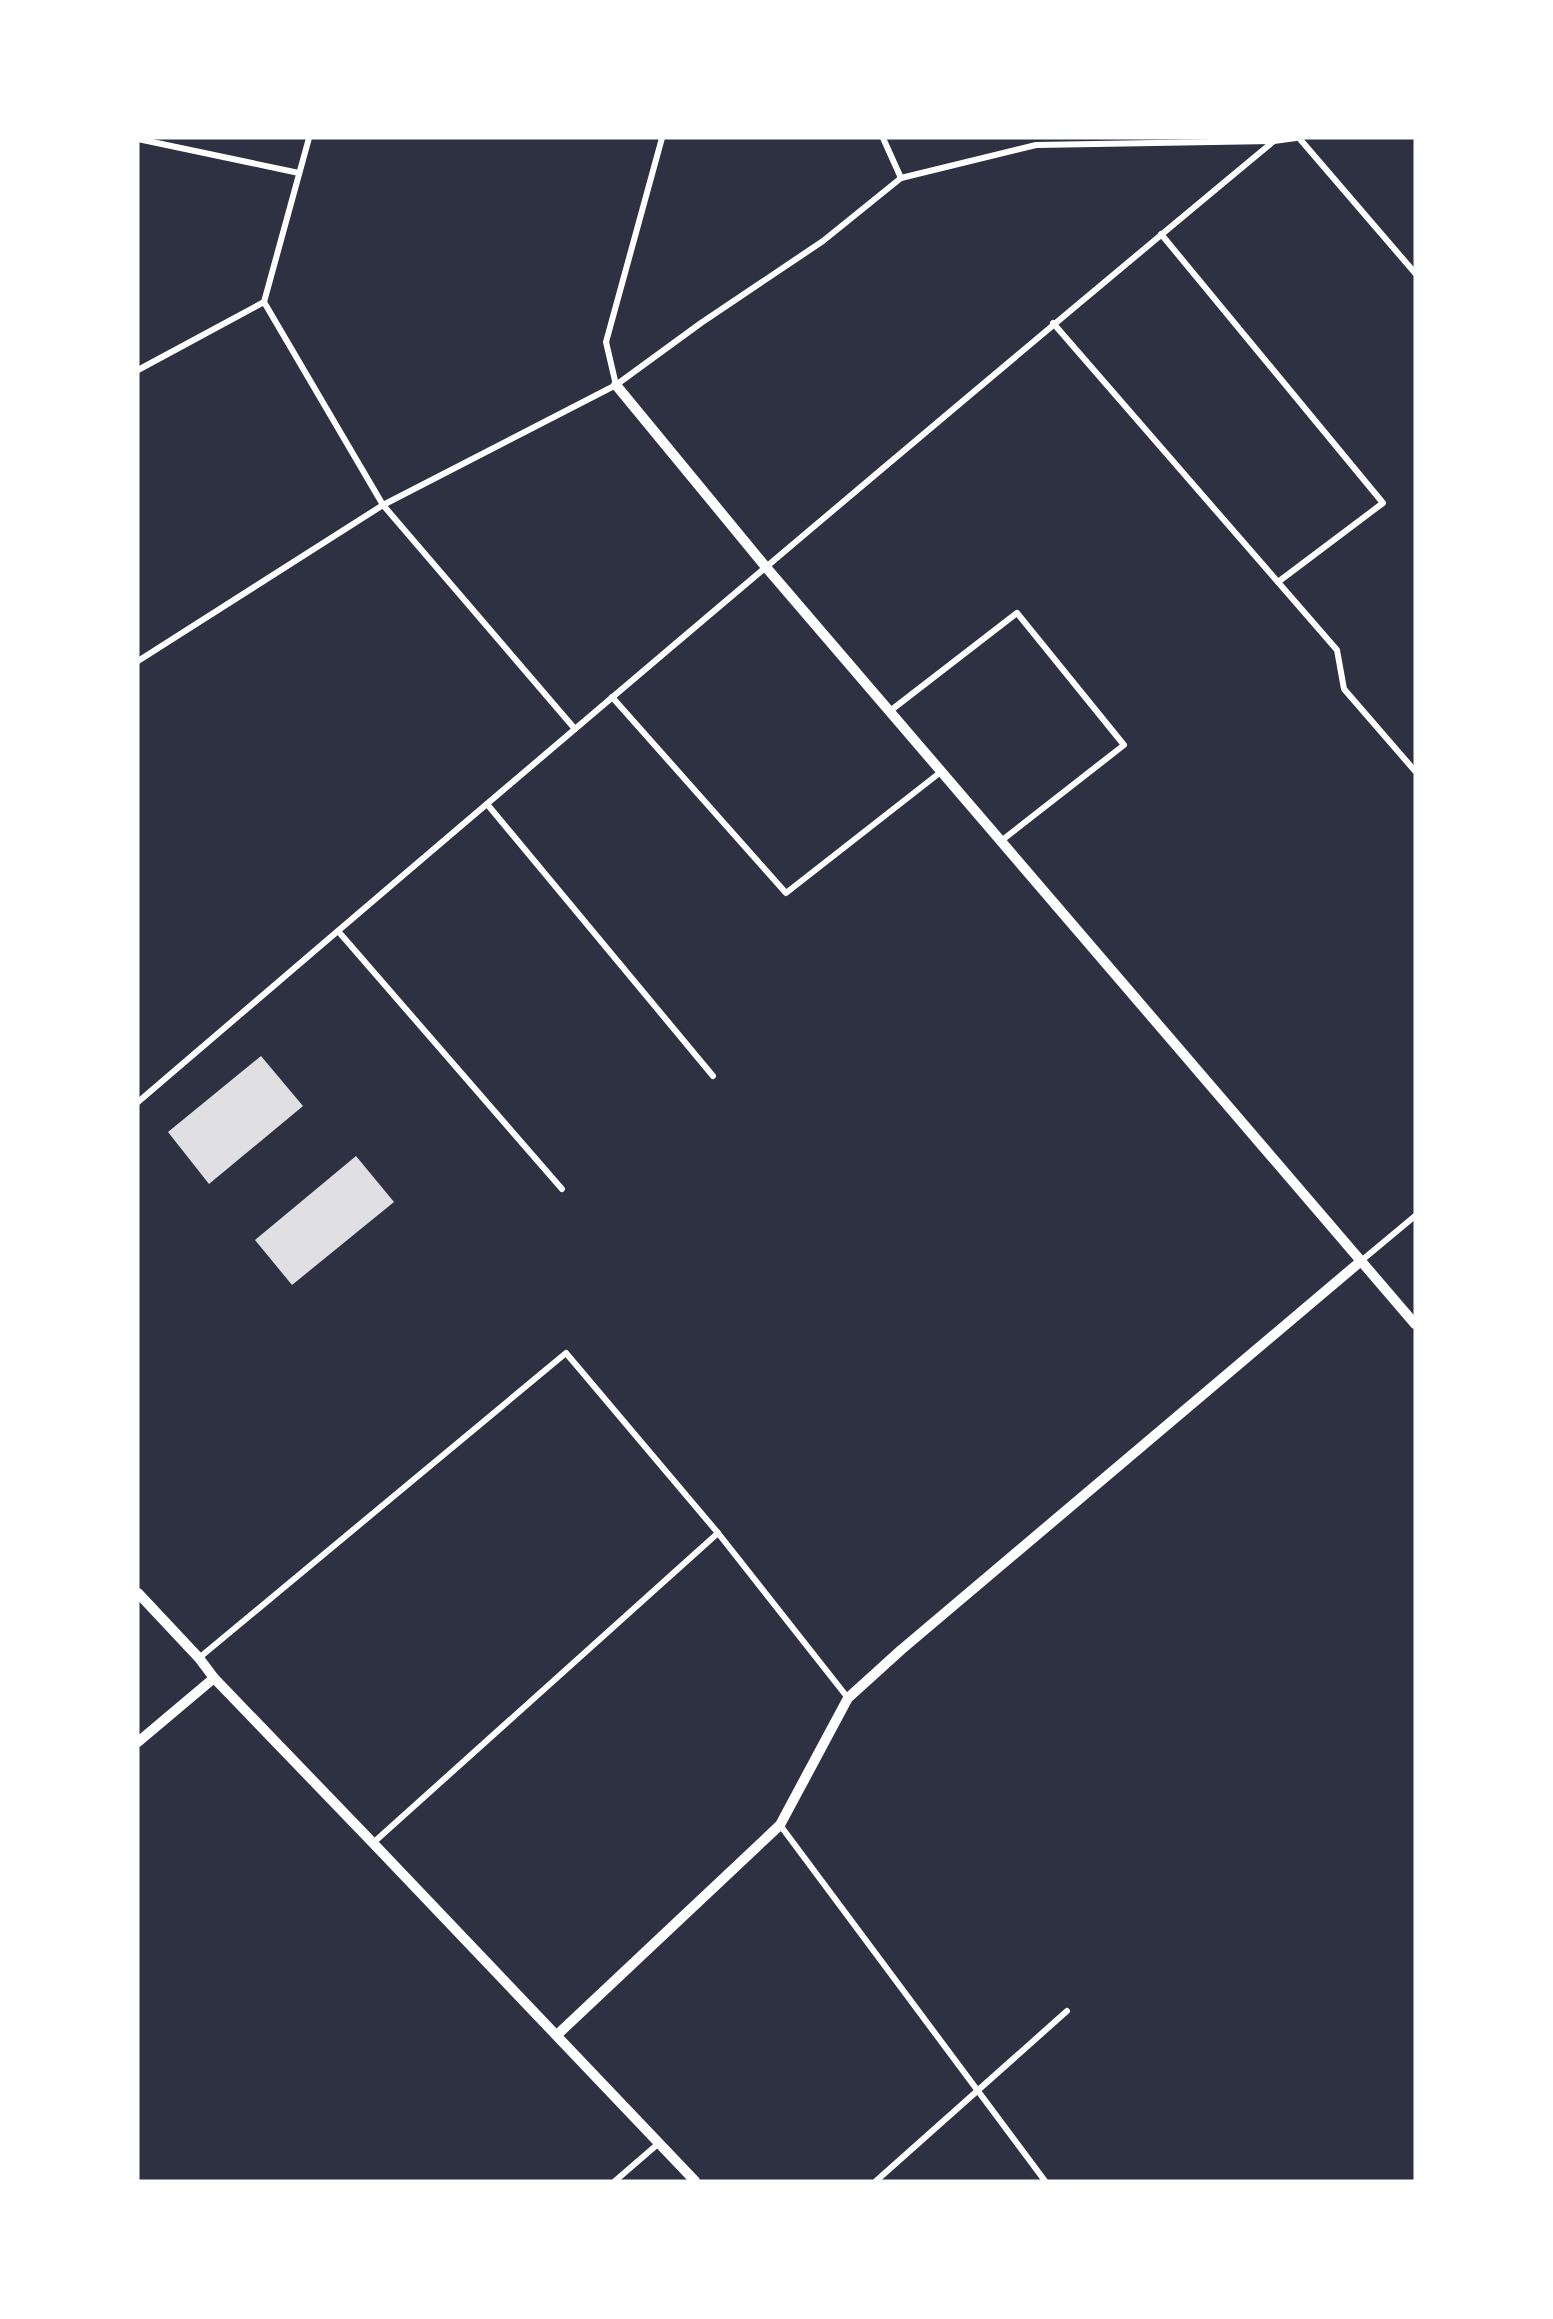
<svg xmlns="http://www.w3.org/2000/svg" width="1553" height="2319" font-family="Ubuntu,sans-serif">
	<rect width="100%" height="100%" fill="#2d3142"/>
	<g fill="#e0e0e3">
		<polygon points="261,1056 303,1106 209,1184 168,1132"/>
		<polygon points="356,1156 394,1202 292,1285 255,1240"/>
	</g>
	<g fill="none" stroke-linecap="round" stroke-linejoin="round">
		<g stroke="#fff" stroke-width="6">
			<polyline points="309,138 264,302 383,505 575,729"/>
			<polyline points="883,138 901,178"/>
			<polyline points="1299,138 1415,273"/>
			<polyline points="138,139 299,173"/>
			<polyline points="1161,234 1383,503 1278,582"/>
			<polyline points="1053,323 1337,650 1344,689 1415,771"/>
			<polyline points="138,370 264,302"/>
			<polyline points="616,385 606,342 662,138"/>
			<polyline points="138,661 383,505 616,385 701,323 823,241 901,178 1036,145 1273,141"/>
			<polyline points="612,697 786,893 942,771"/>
			<polyline points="890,711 1017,613 1124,745 1001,841"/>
			<polyline points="487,804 713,1076"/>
			<polyline points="338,931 562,1189"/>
			<path d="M138 1102C515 779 892 458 1274 141L1296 138"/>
			<polyline points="1361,1261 1415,1216"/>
			<polyline points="199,1658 566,1353 718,1533 848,1698"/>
			<polyline points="780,1825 1045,2181"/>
			<polyline points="373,1843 718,1533"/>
			<polyline points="615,2181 659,2143"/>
			<polyline points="876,2181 1067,2011"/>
		</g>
		<g stroke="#fff" stroke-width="10">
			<polyline points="616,385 765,566 1415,1324"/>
			<polyline points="138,1593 199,1658 214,1678 373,1843 695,2181"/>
			<polyline points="138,1742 214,1678"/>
			<polyline points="557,2035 780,1825 848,1698 901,1650 1361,1261"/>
		</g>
	</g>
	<rect width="1553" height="2319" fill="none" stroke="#ffffff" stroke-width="279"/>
</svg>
